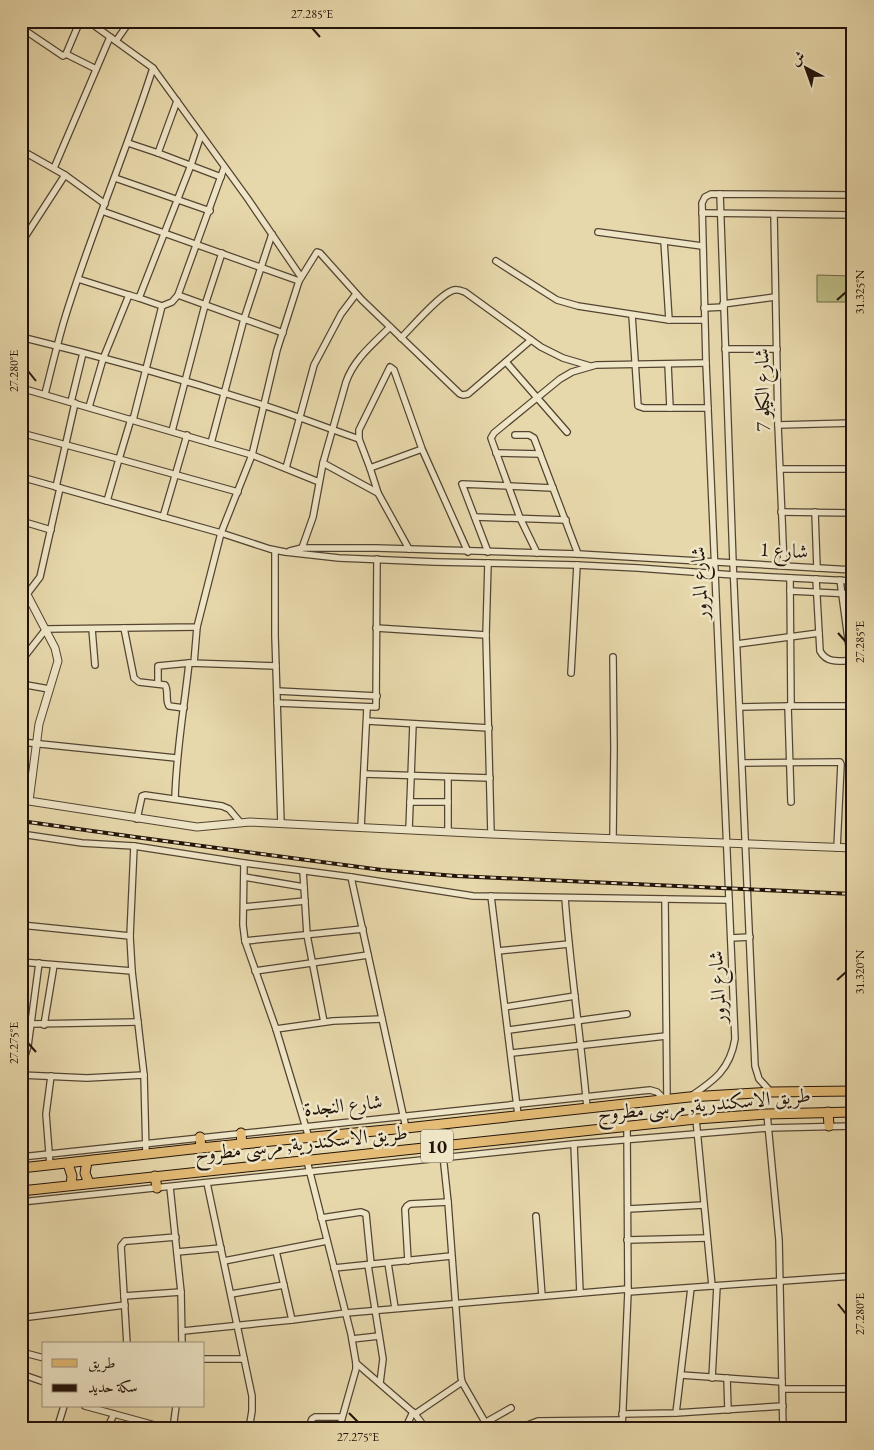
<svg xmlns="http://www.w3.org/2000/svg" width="874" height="1450" font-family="'EB Garamond',Amiri,serif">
	<rect width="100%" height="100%" fill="#e7d8ab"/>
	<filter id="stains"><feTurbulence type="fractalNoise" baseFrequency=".004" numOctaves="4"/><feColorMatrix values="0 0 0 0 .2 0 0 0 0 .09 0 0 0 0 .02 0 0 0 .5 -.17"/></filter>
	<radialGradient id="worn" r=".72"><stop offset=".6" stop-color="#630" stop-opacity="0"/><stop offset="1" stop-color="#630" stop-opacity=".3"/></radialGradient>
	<polygon fill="#bcbc84" stroke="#6f6847" points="817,275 853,276 853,302 817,302"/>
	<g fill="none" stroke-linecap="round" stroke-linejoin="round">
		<defs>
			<g id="minor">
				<polyline points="88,21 153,68 248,199 301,277"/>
				<polyline points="23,29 63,56 66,54 96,69"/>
				<polyline points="21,33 26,21"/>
				<polyline points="116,41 130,21"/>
				<polyline points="66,54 80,21"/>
				<polyline points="177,101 158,153 221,177"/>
				<polyline points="128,143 158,153"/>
				<polyline points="21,150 65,175"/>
				<polyline points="54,168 110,37"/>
				<polyline points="115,178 210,211"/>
				<polyline points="720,194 733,563 755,1066 759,1079 771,1092"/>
				<polyline points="102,211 299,281"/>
				<polyline points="702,213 853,215"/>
				<polyline points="774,214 778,425 784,566"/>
				<polyline points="598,232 702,246"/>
				<polyline points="664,241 669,320 704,320"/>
				<polyline points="21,243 65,175 105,204"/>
				<polyline points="496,261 557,300 578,306 669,320"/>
				<polyline points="78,279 129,295"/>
				<polyline points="178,295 283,333"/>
				<polyline points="139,298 162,306 172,302 178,295 224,168"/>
				<polyline points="723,304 775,297"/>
				<polyline points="704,308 724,307"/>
				<polyline points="632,315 638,406 644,408 708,408"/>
				<path d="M390 327C373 344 354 359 346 382L323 463 378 493 409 549"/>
				<path d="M21 337C108 358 196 383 281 411 307 420 333 430 359 439"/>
				<path d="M401 338C411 328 442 292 454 290 458 289 462 291 465 292L541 347 563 358 590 366"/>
				<polyline points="725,349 777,349"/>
				<polyline points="506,362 567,432"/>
				<polyline points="668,364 670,408"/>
				<polyline points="21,388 252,455 319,482"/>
				<path d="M45 394C51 370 57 345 64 321 90 235 126 153 153 68"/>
				<polyline points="71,402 83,353"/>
				<polyline points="89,407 103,359 129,295 139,298 191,165 201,135"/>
				<polyline points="131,419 119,459 238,492"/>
				<polyline points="133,420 162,306"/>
				<polyline points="778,425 853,423"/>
				<polyline points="172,431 205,305 222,253"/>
				<polyline points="21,433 119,459 107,501"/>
				<polyline points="515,435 529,435 534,438 578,554"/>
				<polyline points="211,443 244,319 272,234"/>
				<polyline points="422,449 370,468 359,439 359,430 390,367 394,370 422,449 468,552"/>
				<polyline points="496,453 540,454"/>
				<polyline points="286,468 314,365 341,314 356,294"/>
				<polyline points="370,468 378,493"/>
				<polyline points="780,469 853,469"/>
				<polyline points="21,477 221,533 270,549 285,552 339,558 435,562 577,565 638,568 734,575 853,581"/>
				<polyline points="56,487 75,403"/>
				<polyline points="781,512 853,513"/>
				<polyline points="815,512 817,568"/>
				<polyline points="163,517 187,435"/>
				<polyline points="475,517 566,520"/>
				<polyline points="21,521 51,530"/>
				<polyline points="302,548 313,517 323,463"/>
				<polyline points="275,551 275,636 281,824"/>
				<polyline points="290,551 302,548 376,548 578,554 853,570"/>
				<polyline points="488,552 462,484 553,488"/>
				<polyline points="537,553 520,518 492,441 491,438 494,433 560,379 572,372 596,365 706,363"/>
				<polyline points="488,563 486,635 491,834"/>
				<polyline points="851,569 852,513"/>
				<polyline points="790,578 791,706"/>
				<path d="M816 579 820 651C827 664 840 661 853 660"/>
				<polyline points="840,580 851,661"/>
				<polyline points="790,591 853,594"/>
				<polyline points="21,602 40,577 60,488"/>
				<path d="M124 628 134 678 139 682 165 685C169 691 165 700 169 706L184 708"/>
				<polyline points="376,628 486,635"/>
				<polyline points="92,629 95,665"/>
				<polyline points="737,644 819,633"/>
				<polyline points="21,661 46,629 197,627 221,533 252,455 277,350 299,281 317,252 320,253 362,300 460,394 463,395 468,394 531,340"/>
				<polyline points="194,663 197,627"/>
				<polyline points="571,673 577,565"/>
				<polyline points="21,684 49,689"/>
				<polyline points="158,684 158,666 189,663"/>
				<polyline points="277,691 377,696"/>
				<polyline points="277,703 376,707 377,559"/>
				<polyline points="788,706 791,802"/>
				<polyline points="740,707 791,706 853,706"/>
				<polyline points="367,721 489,728"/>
				<polyline points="21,742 176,758"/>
				<polyline points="743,763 840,762 841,764 837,848"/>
				<polyline points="364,774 490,778"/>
				<path d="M175 799C176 753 184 709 189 663L276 666"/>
				<polyline points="21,800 29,801"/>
				<polyline points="410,802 448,802"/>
				<polyline points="137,819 142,796 145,795 222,806 229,809 240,822"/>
				<polyline points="361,828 367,708"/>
				<polyline points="409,830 413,724"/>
				<polyline points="448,832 448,777"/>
				<polyline points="21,834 82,843 134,846 244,863 351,877 473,896 729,900"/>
				<polyline points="613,838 614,748 613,657"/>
				<polyline points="134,846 130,936 132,971 144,1075 146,1154"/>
				<polyline points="244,863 243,925 245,941 276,1029 309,1138"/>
				<polyline points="303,871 307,935 324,1022"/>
				<polyline points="244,877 304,887"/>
				<polyline points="351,877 406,1128"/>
				<polyline points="491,896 518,1115"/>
				<path d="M565 898C570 968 581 1038 587 1108"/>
				<polyline points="665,899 667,1100"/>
				<polyline points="244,907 305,901"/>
				<polyline points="21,925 130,936"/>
				<polyline points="731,938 750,937"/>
				<polyline points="245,941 363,929"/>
				<polyline points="498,951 569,944"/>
				<polyline points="21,962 132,971"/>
				<polyline points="255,971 368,955"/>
				<polyline points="505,1007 575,996"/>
				<polyline points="31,1024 138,1022"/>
				<polyline points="44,1025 54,965"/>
				<polyline points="276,1029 333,1021 382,1019"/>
				<polyline points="509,1030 627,1014"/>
				<polyline points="512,1053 666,1036"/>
				<polyline points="21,1068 28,1046 39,963"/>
				<polyline points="21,1075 87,1078 144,1075"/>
				<path d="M691 1096C715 1080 730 1069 735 1039L706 363 702 203 705 197 711 194 853 195"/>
				<polyline points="767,1114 779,1240 783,1429"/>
				<polyline points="696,1119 712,1286"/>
				<polyline points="574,1144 580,1293"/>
				<polyline points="442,1146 448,1202 461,1377 462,1382 489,1429"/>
				<polyline points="21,1157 650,1090 657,1092 665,1100"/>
				<polyline points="307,1161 351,1334 356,1363 356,1369 339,1429"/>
				<polyline points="50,1165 46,1114 51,1076"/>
				<polyline points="207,1183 252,1396 252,1411 249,1429"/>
				<polyline points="170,1187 181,1292 182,1344"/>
				<polyline points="21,1202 574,1144 768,1128 853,1126"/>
				<polyline points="628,1209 704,1205"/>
				<polyline points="536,1216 542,1296"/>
				<polyline points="321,1218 361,1212 366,1214 371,1264"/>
				<polyline points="627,1240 707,1238"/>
				<polyline points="276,1251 292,1320"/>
				<polyline points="177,1252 221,1248"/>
				<polyline points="224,1261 327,1241"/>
				<polyline points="408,1261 405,1209 407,1206 410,1204 448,1202"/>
				<polyline points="388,1263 395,1308"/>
				<polyline points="368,1265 383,1359 380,1383"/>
				<polyline points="334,1268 451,1256"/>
				<polyline points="628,1292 853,1276"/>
				<polyline points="231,1294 284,1285"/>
				<polyline points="124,1296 181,1292"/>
				<polyline points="21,1318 125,1305"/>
				<polyline points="21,1327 26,1317"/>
				<polyline points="183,1331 292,1320 346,1313 628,1289"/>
				<polyline points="352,1339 379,1336"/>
				<polyline points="127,1344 121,1246 125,1241 128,1241 176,1237"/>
				<polyline points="21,1352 44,1358"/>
				<polyline points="204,1359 244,1359"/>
				<polyline points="356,1363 415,1414 426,1429"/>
				<polyline points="21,1374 44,1382"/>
				<polyline points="681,1375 782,1382"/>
				<polyline points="712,1378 717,1286"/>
				<polyline points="727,1378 728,1410"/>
				<polyline points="783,1389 853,1389"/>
				<polyline points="85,1406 169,1429"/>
				<polyline points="676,1413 691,1288"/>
				<polyline points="415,1414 462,1382"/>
				<polyline points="622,1414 676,1413 783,1406"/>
				<polyline points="57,1429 64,1406"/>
				<polyline points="107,1429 114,1414"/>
				<polyline points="173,1429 176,1406"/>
				<polyline points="308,1429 312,1419 315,1417 342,1417"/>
				<polyline points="405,1429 413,1412"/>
				<polyline points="474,1429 511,1408"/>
				<polyline points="522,1429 530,1424 538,1421 622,1420"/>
				<polyline points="622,1429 628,1292 627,1127"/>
			</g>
			<polyline id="tertiary" points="21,583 55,648 58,661 39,724 29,801 197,827 250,822 491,834 853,848"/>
			<g id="primary">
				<polyline points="828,1112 829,1126"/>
				<polyline points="241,1133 242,1144"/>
				<polyline points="200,1137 201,1148"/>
				<polyline points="87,1162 85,1173 89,1183"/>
				<polyline points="68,1164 72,1176 71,1185"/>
				<polyline points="21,1168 201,1148 406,1128 689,1097 771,1092 853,1091"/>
				<polyline points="155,1176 157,1188"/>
				<polyline points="21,1191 696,1119 767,1114 853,1112"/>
			</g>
		</defs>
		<use href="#minor" stroke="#534432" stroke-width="8"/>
		<use href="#tertiary" stroke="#534432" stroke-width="9"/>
		<use href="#primary" stroke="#22130a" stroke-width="11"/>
		<use href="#minor" stroke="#efe6c8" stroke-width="5.5"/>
		<use href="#tertiary" stroke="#efe6c8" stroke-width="7"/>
		<use href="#primary" stroke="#e4bc76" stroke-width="9"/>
		<defs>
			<polyline id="rail" points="21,821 135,837 382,870 456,876 853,894"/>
		</defs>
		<use href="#rail" stroke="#22130a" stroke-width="4"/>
		<use href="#rail" stroke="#efe6c8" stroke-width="2" stroke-dasharray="5.5" stroke-linecap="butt"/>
	</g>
	<path fill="none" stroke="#22130a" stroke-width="2" d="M312 28 320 37M837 300 846 292M28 371 36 381M838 633 846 642M837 980 846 972M28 1043 36 1052M838 1304 846 1314M349 1413 358 1422"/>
	<g text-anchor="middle" stroke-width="5" stroke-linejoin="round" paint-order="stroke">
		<rect fill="#efe6c8" stroke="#605243" stroke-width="1" x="421" y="1129.5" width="32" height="33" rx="4"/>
		<g font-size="19" font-weight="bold" fill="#22130a">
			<text x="437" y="1153">10</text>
		</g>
		<g font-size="20" fill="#22130a" stroke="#efe6c8">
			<text transform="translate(762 390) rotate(-91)" y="7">شارع الكيلو 7</text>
			<text transform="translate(784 550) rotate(3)" y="7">شارع 1</text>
			<text transform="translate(699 583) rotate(-93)" y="7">شارع المرور</text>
			<text transform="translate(717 987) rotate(-93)" y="7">شارع المرور</text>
			<text transform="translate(704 1104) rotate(-5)" y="7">طريق الاسكندرية, مرسى مطروح</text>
			<text transform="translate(343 1105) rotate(-6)" y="7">شارع النجدة</text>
			<text transform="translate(301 1143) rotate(-6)" y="7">طريق الاسكندرية, مرسى مطروح</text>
		</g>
	</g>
	<rect width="874" height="1450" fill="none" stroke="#e7d8ab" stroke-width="55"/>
	<rect x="42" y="1342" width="162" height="65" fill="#efe6c8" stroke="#9d927c"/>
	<rect x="52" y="1359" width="25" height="8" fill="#e4bc76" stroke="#9d927c"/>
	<text x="88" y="1368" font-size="15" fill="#22130a">طريق</text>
	<rect x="52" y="1384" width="25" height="8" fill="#22130a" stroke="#9d927c"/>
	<text x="88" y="1392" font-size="15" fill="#22130a">سكة حديد</text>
	<g transform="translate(806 68) rotate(319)" stroke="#efe6c8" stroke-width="4" paint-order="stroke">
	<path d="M0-4L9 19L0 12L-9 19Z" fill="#22130a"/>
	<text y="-8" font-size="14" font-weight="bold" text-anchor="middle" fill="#22130a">ش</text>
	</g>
	<rect x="28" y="28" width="818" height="1394" fill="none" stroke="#22130a" stroke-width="2"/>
	<g font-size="12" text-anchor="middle" fill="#22130a">
		<text x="312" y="18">27.285°E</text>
		<text transform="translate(860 292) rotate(-90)" y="4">31.325°N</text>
		<text transform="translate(14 371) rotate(-90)" y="4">27.280°E</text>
		<text transform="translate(860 642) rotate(-90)" y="4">27.285°E</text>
		<text transform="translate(860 972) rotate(-90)" y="4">31.320°N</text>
		<text transform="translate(14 1043) rotate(-90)" y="4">27.275°E</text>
		<text transform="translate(860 1314) rotate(-90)" y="4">27.280°E</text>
		<text x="358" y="1441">27.275°E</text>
	</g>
	<rect width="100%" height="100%" filter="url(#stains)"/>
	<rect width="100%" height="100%" fill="url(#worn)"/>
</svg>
